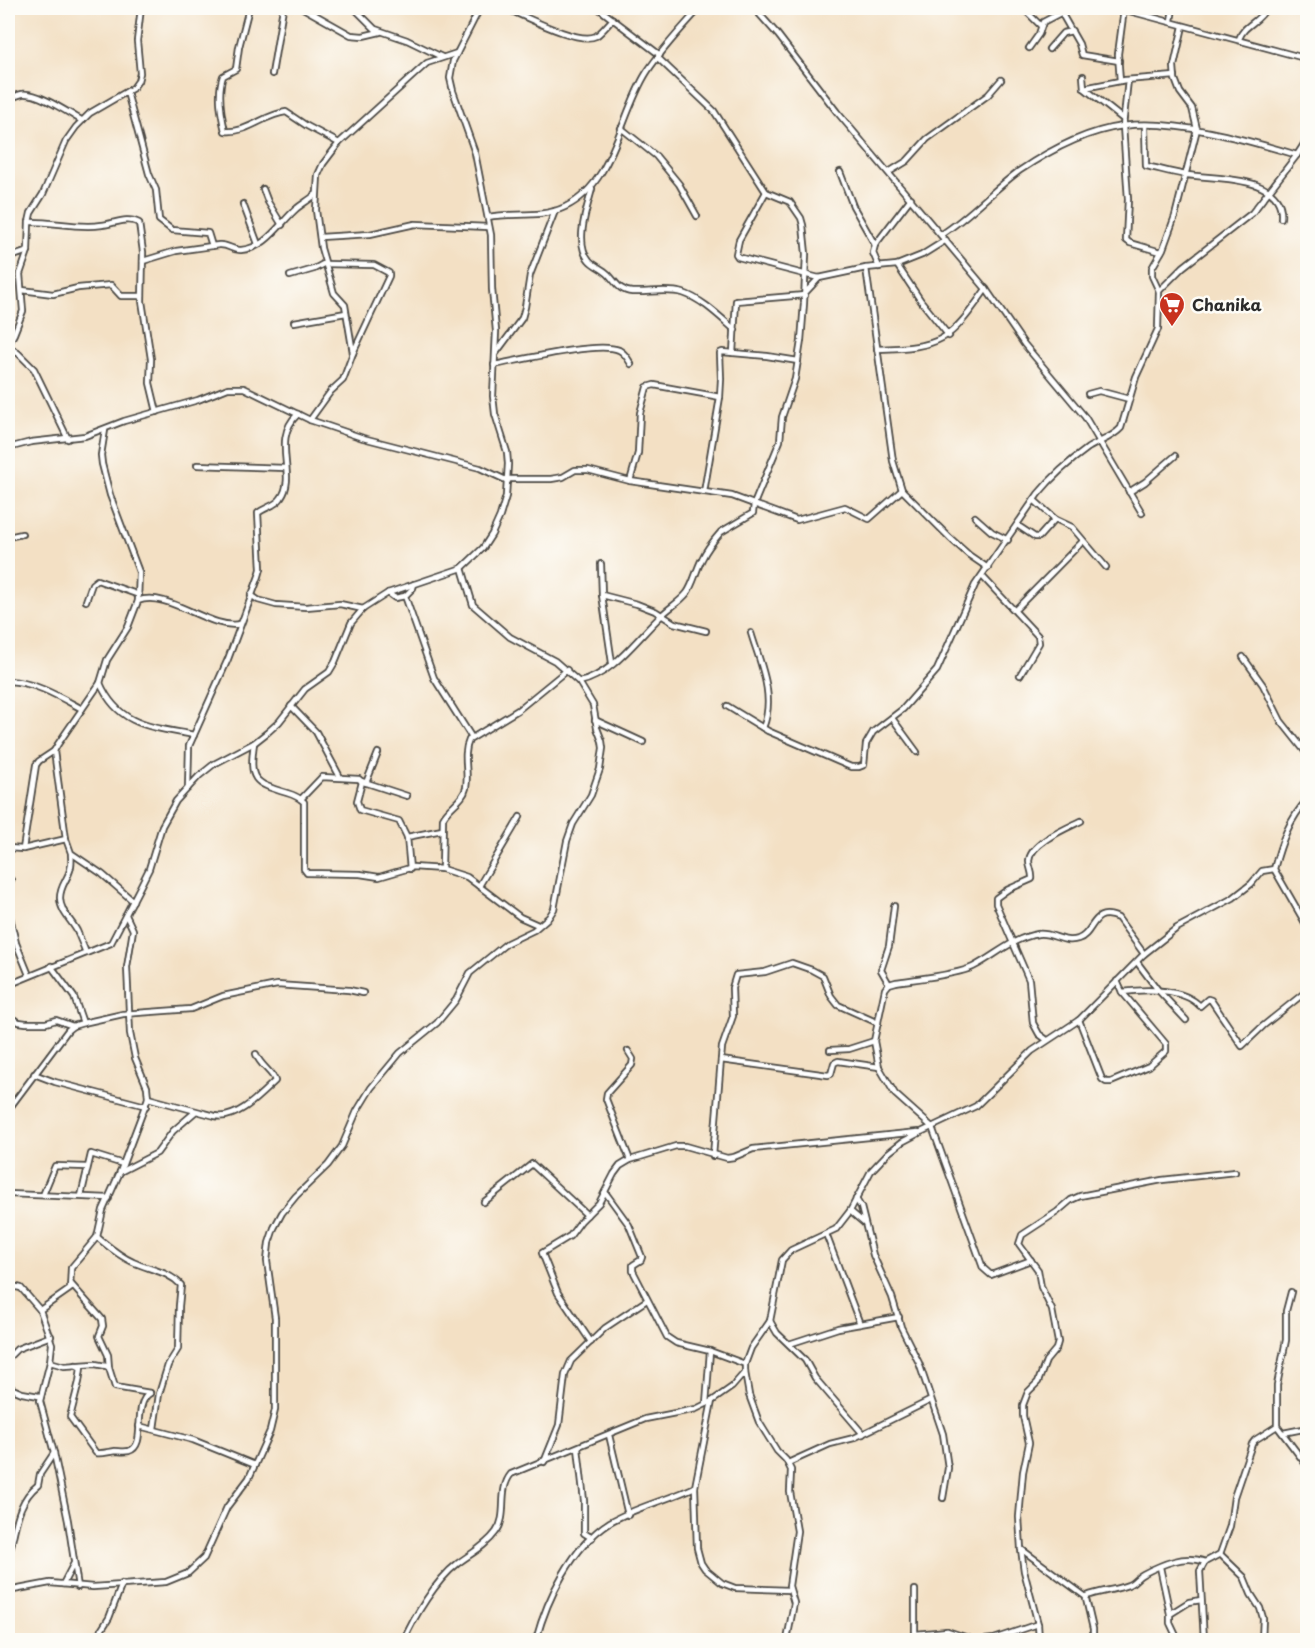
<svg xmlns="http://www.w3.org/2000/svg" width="1315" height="1648" font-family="'Playpen Sans',sans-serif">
	<rect width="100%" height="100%" fill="#fdfcf7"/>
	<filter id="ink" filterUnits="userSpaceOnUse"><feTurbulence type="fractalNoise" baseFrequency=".0167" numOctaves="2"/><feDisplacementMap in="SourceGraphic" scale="12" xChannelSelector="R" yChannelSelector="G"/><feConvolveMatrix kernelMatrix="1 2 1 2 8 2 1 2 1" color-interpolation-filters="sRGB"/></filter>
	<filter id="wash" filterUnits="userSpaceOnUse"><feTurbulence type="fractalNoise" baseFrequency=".008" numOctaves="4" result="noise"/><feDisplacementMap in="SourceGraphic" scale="24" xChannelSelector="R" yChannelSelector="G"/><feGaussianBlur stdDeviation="1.35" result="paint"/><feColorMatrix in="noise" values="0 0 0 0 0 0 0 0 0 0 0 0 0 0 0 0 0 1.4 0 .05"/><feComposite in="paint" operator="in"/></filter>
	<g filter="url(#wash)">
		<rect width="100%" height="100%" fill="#f3e0c4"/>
	</g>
	<g filter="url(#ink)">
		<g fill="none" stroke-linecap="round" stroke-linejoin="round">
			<defs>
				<g id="street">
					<path d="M249 8 239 47 236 69 223 76C217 93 221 114 225 131 246 134 265 114 286 112L307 126 339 143"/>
					<polyline points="303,8 351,35 363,36 380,32"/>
					<polyline points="354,8 375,29 407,40 442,57"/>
					<path d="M505 8C523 15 578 45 596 36 602 32 608 24 613 19"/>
					<polyline points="598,8 660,55"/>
					<polyline points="754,8 778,35 837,112 986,289 1024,344 1085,417 1142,513"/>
					<polyline points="1023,8 1041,26"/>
					<polyline points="1069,8 1064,11 1063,16 1079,44 1082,55 1119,61"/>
					<polyline points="1118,8 1308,59"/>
					<polyline points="1171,21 1173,8"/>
					<path d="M1239 39C1243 25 1260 22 1266 8"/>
					<polyline points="1029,48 1039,34 1043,22 1064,11"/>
					<polyline points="1049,49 1063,33 1072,31"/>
					<polyline points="272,74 283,8"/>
					<polyline points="1083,76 1084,88 1123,119"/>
					<polyline points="1128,80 1123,126 1128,199 1126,240 1130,243 1161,252"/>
					<polyline points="1120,81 1118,54 1124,9"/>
					<polyline points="1084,88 1125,80 1175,76"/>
					<polyline points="127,92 149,174 156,190 159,220 172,230 208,233 212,246"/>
					<path d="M8 99C12 98 17 95 22 94 38 92 67 112 81 120"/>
					<path d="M1145 126 1146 166C1160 169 1173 173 1187 175 1215 179 1285 175 1281 218"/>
					<polyline points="621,128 656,156 679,184 697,216"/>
					<polyline points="840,172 853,206 875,245"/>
					<polyline points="889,172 907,161 927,139 988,95 1001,80"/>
					<polyline points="263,189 268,202 282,225"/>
					<path d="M592 189C587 208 574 243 589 260 594 266 602 268 608 274 616 282 619 291 632 292 649 293 666 288 683 293 702 299 720 317 735 330"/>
					<polyline points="766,192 739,240 736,254 738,257 819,278 866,268 897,265 922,255 946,240"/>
					<polyline points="243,204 258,244"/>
					<path d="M488 217C514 212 540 219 565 207 614 184 620 114 647 72 662 49 682 28 700 8"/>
					<path d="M29 222C53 221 77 229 102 225 114 224 127 216 139 223L143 252 142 301 151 359 150 383 157 412"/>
					<path d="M942 234C970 216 992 191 1019 171 1050 150 1085 131 1123 126 1175 119 1247 140 1297 155"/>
					<polyline points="320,237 370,234 415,224 489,227"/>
					<polyline points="8,258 28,251"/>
					<path d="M143 261 176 251 219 245C228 244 233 251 241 250 267 248 279 224 296 209 302 204 309 200 315 195"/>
					<polyline points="897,265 921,301 949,336"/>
					<polyline points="879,267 873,253 875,245 911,198"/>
					<polyline points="866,268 893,461 902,490 950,538 969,555 988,568"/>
					<polyline points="290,276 314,269 325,263"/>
					<polyline points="22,290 53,294 78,288 111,285 121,296 142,296"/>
					<polyline points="1159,291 1152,276 1152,268 1163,249 1175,216 1197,129 1192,108 1180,92 1175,79 1174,66 1183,26"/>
					<polyline points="805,293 819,278"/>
					<polyline points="294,322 346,313"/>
					<polyline points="8,345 14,334 23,311 20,274 28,251 29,222 31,213 43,194 66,141 76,127 90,113 133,88 138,81 140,73 137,41 141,8"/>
					<polyline points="8,346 18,353 34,369 68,439"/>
					<path d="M877 349C942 347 949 342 986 289"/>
					<polyline points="353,353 345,305 334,293 321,248 316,210 318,175 323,164 339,143 427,63 457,53"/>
					<polyline points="496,353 522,318 525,307 530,275 555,211"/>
					<polyline points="733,353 736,301 805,295"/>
					<path d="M494 365C521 360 598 341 619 350 625 353 628 359 631 364"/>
					<polyline points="1088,394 1099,391 1129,399"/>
					<polyline points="310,420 331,391 343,380 353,353 389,276 389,273 374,265 325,264"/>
					<polyline points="105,430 101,455 102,464 110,495 139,572 138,601"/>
					<polyline points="8,448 31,442 85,436 124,421 198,400 228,388 244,388 310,420 363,438 480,468 508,481"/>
					<polyline points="197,465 286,468"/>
					<polyline points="508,479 551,479 563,477 575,470 588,470 630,481 732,496 797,520 845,507 869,519 902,490"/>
					<polyline points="630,481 638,453 640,413 647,387 654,385 720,397"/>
					<polyline points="704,492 720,397 721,379 720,353 722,352 767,356 798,361"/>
					<polyline points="1129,492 1145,482 1175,456"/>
					<polyline points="1034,500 1055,519 1072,527 1106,567"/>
					<polyline points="975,517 992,532 1008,540"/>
					<polyline points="1017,525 1035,537 1039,537 1055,519"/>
					<polyline points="8,537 22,534"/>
					<polyline points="601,564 602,595 612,663"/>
					<polyline points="982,576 1038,636 1039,643 1020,675"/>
					<polyline points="414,584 413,588 405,596 434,678 472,738"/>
					<polyline points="388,593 395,598 405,596"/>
					<polyline points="251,595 258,600 276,605 306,607 340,604 363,609"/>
					<polyline points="602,595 637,604 655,611 674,623 706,631"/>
					<polyline points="86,601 92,584 97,580 139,595"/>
					<polyline points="1016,609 1083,541"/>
					<path d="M751 633C760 663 776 696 763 728"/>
					<polyline points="1243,657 1263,685 1281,721 1308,755"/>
					<path d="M8 681C35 682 58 696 82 709"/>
					<path d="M579 682C613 675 638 637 662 615 670 607 680 602 687 593 694 583 696 570 702 559 706 550 714 540 721 532L753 513 754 504 780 441 782 417 795 379 801 341 804 303 806 254 803 225 801 218 790 202 766 192 714 111 658 58"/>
					<path d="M100 683C119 727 153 727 194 735"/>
					<polyline points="291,706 316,732 340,777"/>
					<path d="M727 706 768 731 837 761 851 767H859L864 765 866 744 873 732 903 709 937 670 975 585 1038 494C1052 477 1070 461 1088 448 1099 441 1112 438 1121 428L1136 377 1158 329 1159 291 1183 267 1252 213 1297 155 1308 138"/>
					<polyline points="892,718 917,752"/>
					<polyline points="595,720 643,742"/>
					<path d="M254 743C249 780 253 783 287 793 294 795 299 797 304 802V869L307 873 360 874 379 877 413 867 442 869 467 877 520 917 538 925"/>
					<polyline points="361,781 407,796"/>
					<polyline points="366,783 378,753"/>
					<path d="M188 788 189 746 228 659 259 576 261 569 258 513C265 507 276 506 281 498 298 475 270 440 298 414"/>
					<polyline points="301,799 322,777 359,779 362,782 357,801 360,810 399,821 407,837 442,830"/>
					<path d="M1308 799C1289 819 1281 843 1274 869L1308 928"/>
					<polyline points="407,837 410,869"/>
					<polyline points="8,848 23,849 66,839"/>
					<polyline points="23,849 36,765 39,761 54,751"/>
					<path d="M71 854C74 877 60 881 60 898 60 911 71 920 77 931 80 938 83 945 86 953"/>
					<path d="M442 869 443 818C449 806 463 801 466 788 469 772 462 755 469 740L518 710 567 670"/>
					<polyline points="8,882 11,880"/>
					<polyline points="479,886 520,817"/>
					<path d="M133 901 102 874 71 853 66 839 54 751 58 744 100 683 107 660 128 627 138 601C167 589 211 631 240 624"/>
					<polyline points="8,909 16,943 29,975"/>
					<polyline points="1137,962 1158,990 1186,1020"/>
					<polyline points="51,966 74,997 83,1023"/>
					<path d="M1117 981 1122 992C1146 989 1183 988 1200 1006L1208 999 1211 1000 1242 1046 1263 1026 1308 990"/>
					<polyline points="889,984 881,970 889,946 894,906"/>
					<polyline points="8,985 111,943 140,887 149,869 162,826 176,801 199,776 214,764 254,743 268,732 279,722 305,689 329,672 335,662 351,623 363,609 388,593 462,568 483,548 492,534 500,516 506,496 508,464 507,452 495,414 493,396 496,331 492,289 491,235 475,153 453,91 450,78 453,61 480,8"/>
					<polyline points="8,1017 19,1022 26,1023 46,1023 56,1020 73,1026"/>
					<polyline points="1079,1020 1102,1079 1106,1082 1111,1082 1149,1066 1166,1051 1166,1044 1122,992"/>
					<path d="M1047 1040 1039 1034 1033 1023 1029 980 996 904V898L1007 890 1032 879C1033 873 1029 867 1029 861 1030 843 1067 828 1081 821"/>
					<polyline points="830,1050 849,1049 874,1041"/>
					<polyline points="628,1051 633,1059 632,1065 607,1093 606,1099 630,1160"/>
					<polyline points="721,1060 828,1075 831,1074 834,1063 838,1061 879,1067"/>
					<polyline points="34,1074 55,1082 146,1106"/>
					<path d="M148 1098 215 1116C237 1120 259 1096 275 1081 273 1072 260 1066 256 1054"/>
					<polyline points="8,1110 68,1030 73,1026 83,1023 123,1014 191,1009 223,996 277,985 349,990 363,993"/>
					<polyline points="713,1156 722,1047 733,1016 732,988 736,975 765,972 792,963 812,970 823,976 831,996 838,1005 878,1023"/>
					<polyline points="120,1172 157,1153 173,1131 195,1112"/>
					<polyline points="605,1192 629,1225 642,1257 641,1260 633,1265 633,1271 667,1337 676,1343 710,1351 745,1364"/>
					<polyline points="8,1194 109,1198"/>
					<polyline points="43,1195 55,1166 87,1167"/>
					<polyline points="81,1196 91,1154 123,1164"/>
					<polyline points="856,1199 861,1207 873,1255 892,1297 901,1327 919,1363 943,1434 948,1468 943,1498"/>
					<polyline points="484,1202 532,1164 587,1215"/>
					<polyline points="850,1211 864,1223"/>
					<polyline points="826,1234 860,1324"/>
					<path d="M97 1237C108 1246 119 1256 133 1262 150 1270 168 1271 181 1285L179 1306 178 1349 168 1365 159 1394 154 1429"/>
					<path d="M1031 1260 991 1275 983 1268 932 1127 895 1094 879 1067 874 1041 885 989 889 984 896 982C915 979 957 975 973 967 995 956 1012 938 1038 934 1052 932 1064 944 1078 939 1095 934 1091 906 1118 918L1144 954"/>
					<polyline points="71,1284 102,1319 103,1326 99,1336 108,1355 109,1368"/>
					<polyline points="8,1285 21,1288 40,1310"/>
					<polyline points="770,1321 777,1333 805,1360 815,1378 863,1434"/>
					<polyline points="591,1342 558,1293 542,1253 570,1236 581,1221 599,1203 614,1174 620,1166 630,1160 676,1146 685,1146 727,1158 734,1157 753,1149 918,1132"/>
					<polyline points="789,1344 838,1328 899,1317"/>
					<polyline points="8,1358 17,1349 51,1336"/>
					<polyline points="50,1362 64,1366 95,1364 106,1366 109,1368 115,1387 150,1393"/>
					<path d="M76 1365 81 1368 79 1382 70 1417 96 1453C102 1454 108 1452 115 1451 119 1451 124 1452 129 1451 148 1446 131 1405 150 1393"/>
					<polyline points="8,1387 22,1393 39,1396"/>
					<polyline points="706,1404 710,1351"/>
					<polyline points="139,1426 193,1440 255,1465"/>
					<polyline points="1277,1426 1308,1467"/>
					<polyline points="1283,1433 1308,1428"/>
					<polyline points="609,1435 628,1515"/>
					<polyline points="578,1448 584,1501 584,1533 592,1538"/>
					<polyline points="544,1462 559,1425 565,1375 571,1361 605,1328 647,1300"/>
					<polyline points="788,1463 830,1444 854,1438 931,1400"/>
					<polyline points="695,1487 697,1548 701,1563 705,1569 722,1583 735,1588 789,1590"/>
					<polyline points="1021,1549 1086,1597"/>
					<polyline points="1220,1554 1244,1577 1251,1594 1260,1608 1263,1618 1262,1640"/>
					<path d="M8 1557C16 1532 15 1503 38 1485L40 1474 54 1453"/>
					<polyline points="1160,1567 1170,1614"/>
					<polyline points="63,1584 74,1563"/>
					<polyline points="78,1587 68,1521 54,1453 40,1401 50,1362 52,1344 40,1310 70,1289 71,1268 97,1237 103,1210 120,1172 148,1098 147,1087 135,1058 130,1033 127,967 133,930 126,915"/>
					<polyline points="8,1591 50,1583 93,1587 166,1582 188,1573 204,1558 227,1507 249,1478 270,1431 275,1410 275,1318 267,1261 269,1243 274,1228 282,1213 296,1196 328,1165 342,1146 357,1111 371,1088 400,1053 437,1023 456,1000 470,973 507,943 534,930 549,917 554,909 567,841 573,824 591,795 600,769 603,748 602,741 597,728 593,705 579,682 555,661 510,637 473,605 462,568"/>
					<polyline points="947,1631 949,1640"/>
					<polyline points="916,1634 947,1631 974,1640 984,1640"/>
					<polyline points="95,1640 109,1618 122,1584"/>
					<path d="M404 1640C414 1617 436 1580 457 1564 470 1554 486 1546 496 1532 509 1515 497 1491 511 1474L645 1419 696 1409 712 1401 732 1387 745 1372"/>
					<path d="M536 1640C547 1599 572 1546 610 1522 636 1507 668 1500 695 1487L712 1401"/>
					<polyline points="787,1640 794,1603 789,1586 797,1531 790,1492 791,1470 786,1460 777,1451 759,1422 749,1395 745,1372 745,1364 751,1348 770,1321 782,1260 791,1250 836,1229 850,1211 871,1171 888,1153 902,1142 921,1132 976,1106 1032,1051 1079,1020 1144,954 1177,928 1233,898 1251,884 1262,871 1274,869"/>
					<polyline points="915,1640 915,1590"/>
					<polyline points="985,1640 994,1639 1038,1624"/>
					<polyline points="1039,1640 1038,1624 1024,1571 1021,1549 1019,1517 1023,1472 1029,1443 1023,1416 1023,1405 1028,1392 1038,1382 1046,1361 1056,1349 1058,1342 1052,1310 1041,1287 1038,1270 1019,1244 1022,1235 1057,1212 1071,1200 1080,1196 1162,1180 1235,1172"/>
					<path d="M1093 1640V1629L1086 1599 1087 1596C1100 1591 1115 1590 1128 1585 1134 1583 1137 1577 1143 1574 1162 1564 1185 1554 1205 1562"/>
					<polyline points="1178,1640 1170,1623 1170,1614 1189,1602 1201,1600"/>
					<polyline points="1204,1640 1200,1571 1205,1562 1220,1554 1230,1526 1234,1497 1252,1444 1255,1440 1277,1426 1277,1385 1286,1340 1286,1311 1291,1292"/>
				</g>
			</defs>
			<use href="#street" stroke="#494642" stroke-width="8"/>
			<use href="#street" stroke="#fff" stroke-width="4.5"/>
		</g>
	</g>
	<defs>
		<symbol id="supermarket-pin" viewBox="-11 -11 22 30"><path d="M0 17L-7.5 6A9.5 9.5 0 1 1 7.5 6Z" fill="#c8321e" stroke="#fdfcf7"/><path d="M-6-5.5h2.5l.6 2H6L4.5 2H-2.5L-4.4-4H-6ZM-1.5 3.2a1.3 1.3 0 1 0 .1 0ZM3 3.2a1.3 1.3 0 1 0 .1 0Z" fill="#fff"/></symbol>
	</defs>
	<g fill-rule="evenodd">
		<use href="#supermarket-pin" x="1157" y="290" width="30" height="40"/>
	</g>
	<g text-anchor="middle" stroke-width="5" stroke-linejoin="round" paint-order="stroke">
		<g font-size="16" font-weight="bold" fill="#2b2b2b" stroke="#fdfcf7" text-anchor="start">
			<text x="1192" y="311">Chanika</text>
		</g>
	</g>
	<rect width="1315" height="1648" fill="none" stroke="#fdfcf7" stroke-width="30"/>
</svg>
